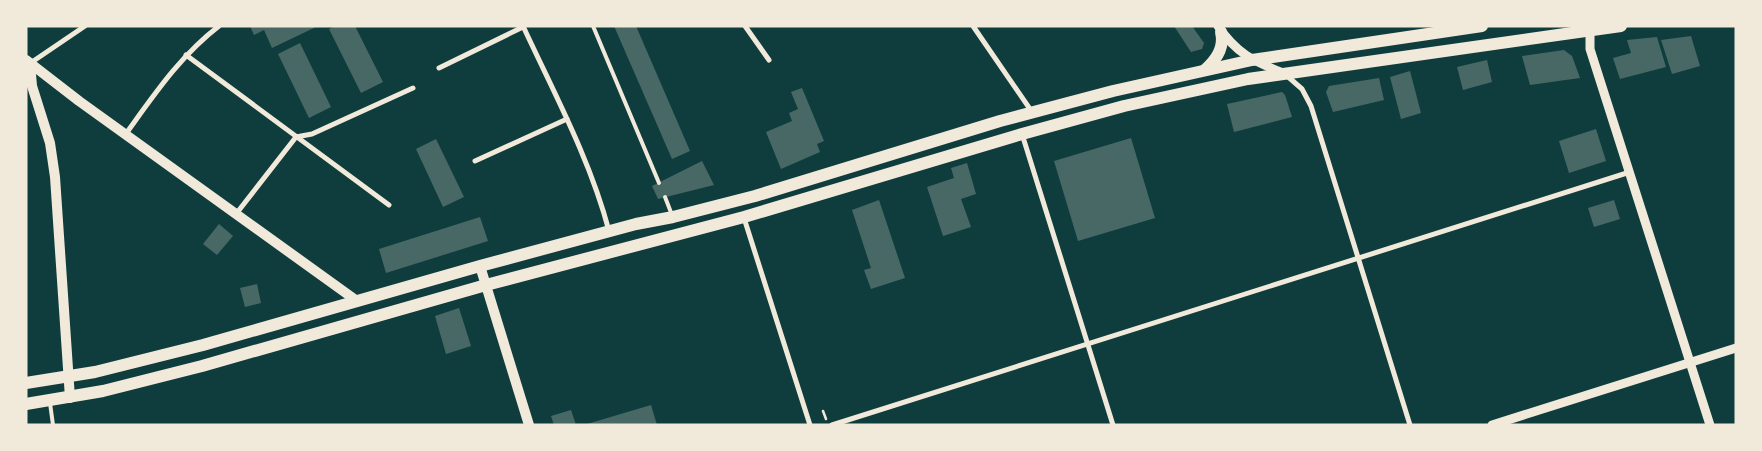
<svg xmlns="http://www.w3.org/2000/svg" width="1762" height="451" font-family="'PT Sans',sans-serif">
	<rect width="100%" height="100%" fill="#0f3d3e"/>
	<g fill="#486865">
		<polygon points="250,26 318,26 272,48 264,30 254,35"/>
		<polygon points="335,26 355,26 383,82 361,93 329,29"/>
		<polygon points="614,26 636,26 690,151 672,159"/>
		<polygon points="1174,26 1192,26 1204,43 1202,49 1191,52"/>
		<polygon points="1691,36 1700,66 1672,74 1661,40"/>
		<polygon points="1657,37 1666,67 1620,79 1613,58 1631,53 1627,40"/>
		<polygon points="300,43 331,107 309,118 278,54"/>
		<polygon points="1564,50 1572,56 1580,78 1530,85 1522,56"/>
		<polygon points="1487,60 1492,82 1463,90 1457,67"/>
		<polygon points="1410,71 1421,113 1401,119 1390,77"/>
		<polygon points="1379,78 1384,100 1333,112 1326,92 1329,86"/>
		<polygon points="802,88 824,141 817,144 820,152 781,169 766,132 792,121 789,113 798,109 791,92"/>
		<polygon points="1282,92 1285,95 1292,117 1234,132 1227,104"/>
		<polygon points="1596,129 1606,161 1569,173 1559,141"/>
		<polygon points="1131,138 1155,218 1078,241 1054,161"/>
		<polygon points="436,139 464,197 443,207 416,149"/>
		<polygon points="702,161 714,185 658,199 652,186"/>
		<polygon points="967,163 976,194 961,199 971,227 943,236 927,187 954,178 951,168"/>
		<polygon points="879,200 905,278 871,289 864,270 871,268 852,210"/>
		<polygon points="1614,200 1620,219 1594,227 1588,208"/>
		<polygon points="480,217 488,241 386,273 379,249"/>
		<polygon points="219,224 233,236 217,255 203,244"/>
		<polygon points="257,284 261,303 245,307 240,288"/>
		<polygon points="459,308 471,346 446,354 435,316"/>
		<polygon points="651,405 657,425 587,425 587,424"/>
		<polygon points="571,410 576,425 554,425 551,416"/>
	</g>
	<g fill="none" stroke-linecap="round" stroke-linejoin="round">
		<polyline stroke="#f1e9da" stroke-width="2.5" points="823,411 826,419"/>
		<g stroke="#f1e9da" stroke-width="4">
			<polyline points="593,26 659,183"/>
			<polyline points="665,197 672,215"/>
			<polyline points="50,403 53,425"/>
		</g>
		<g stroke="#f1e9da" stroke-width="5">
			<path d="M523 26C554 93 590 159 609 231"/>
			<polyline points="745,26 769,60"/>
			<polyline points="973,26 1032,112"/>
			<polyline points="186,55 389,205"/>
			<polyline points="29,64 85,26"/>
			<polyline points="439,68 523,27"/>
			<polyline points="1286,75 1302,89 1311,106 1410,425"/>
			<polyline points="1022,134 1113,425"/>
			<path d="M125 135C154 95 180 56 219 26"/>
			<polyline points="475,161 567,119"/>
			<polyline points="236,214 296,137 312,134 413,88"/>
			<polyline points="744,218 810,425"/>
			<polyline points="832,425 1630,172"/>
		</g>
		<g stroke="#f1e9da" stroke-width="9">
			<path d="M1218 26C1236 53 1253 61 1283 73"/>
			<polyline points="1590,26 1590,49 1710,425"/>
			<polyline points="1492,425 1736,348"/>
		</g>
		<g stroke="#f1e9da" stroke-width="10">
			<polyline points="26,60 79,101 357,301"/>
			<polyline points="30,63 32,86 50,143 55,177 70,398"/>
			<polyline points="480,266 529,425"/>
		</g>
		<g stroke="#f1e9da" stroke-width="12">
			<path d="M1205 70C1216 60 1225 48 1221 32"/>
			<polyline points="26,383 95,372 203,345 480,266 636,224 673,217 755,196 1000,121 1113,91 1252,60 1482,26"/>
			<polyline points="26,404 103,391 202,366 486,285 744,217 1022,134 1124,106 1248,79 1621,26"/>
		</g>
	</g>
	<rect width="1762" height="451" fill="none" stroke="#f1e9da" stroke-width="55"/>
</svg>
